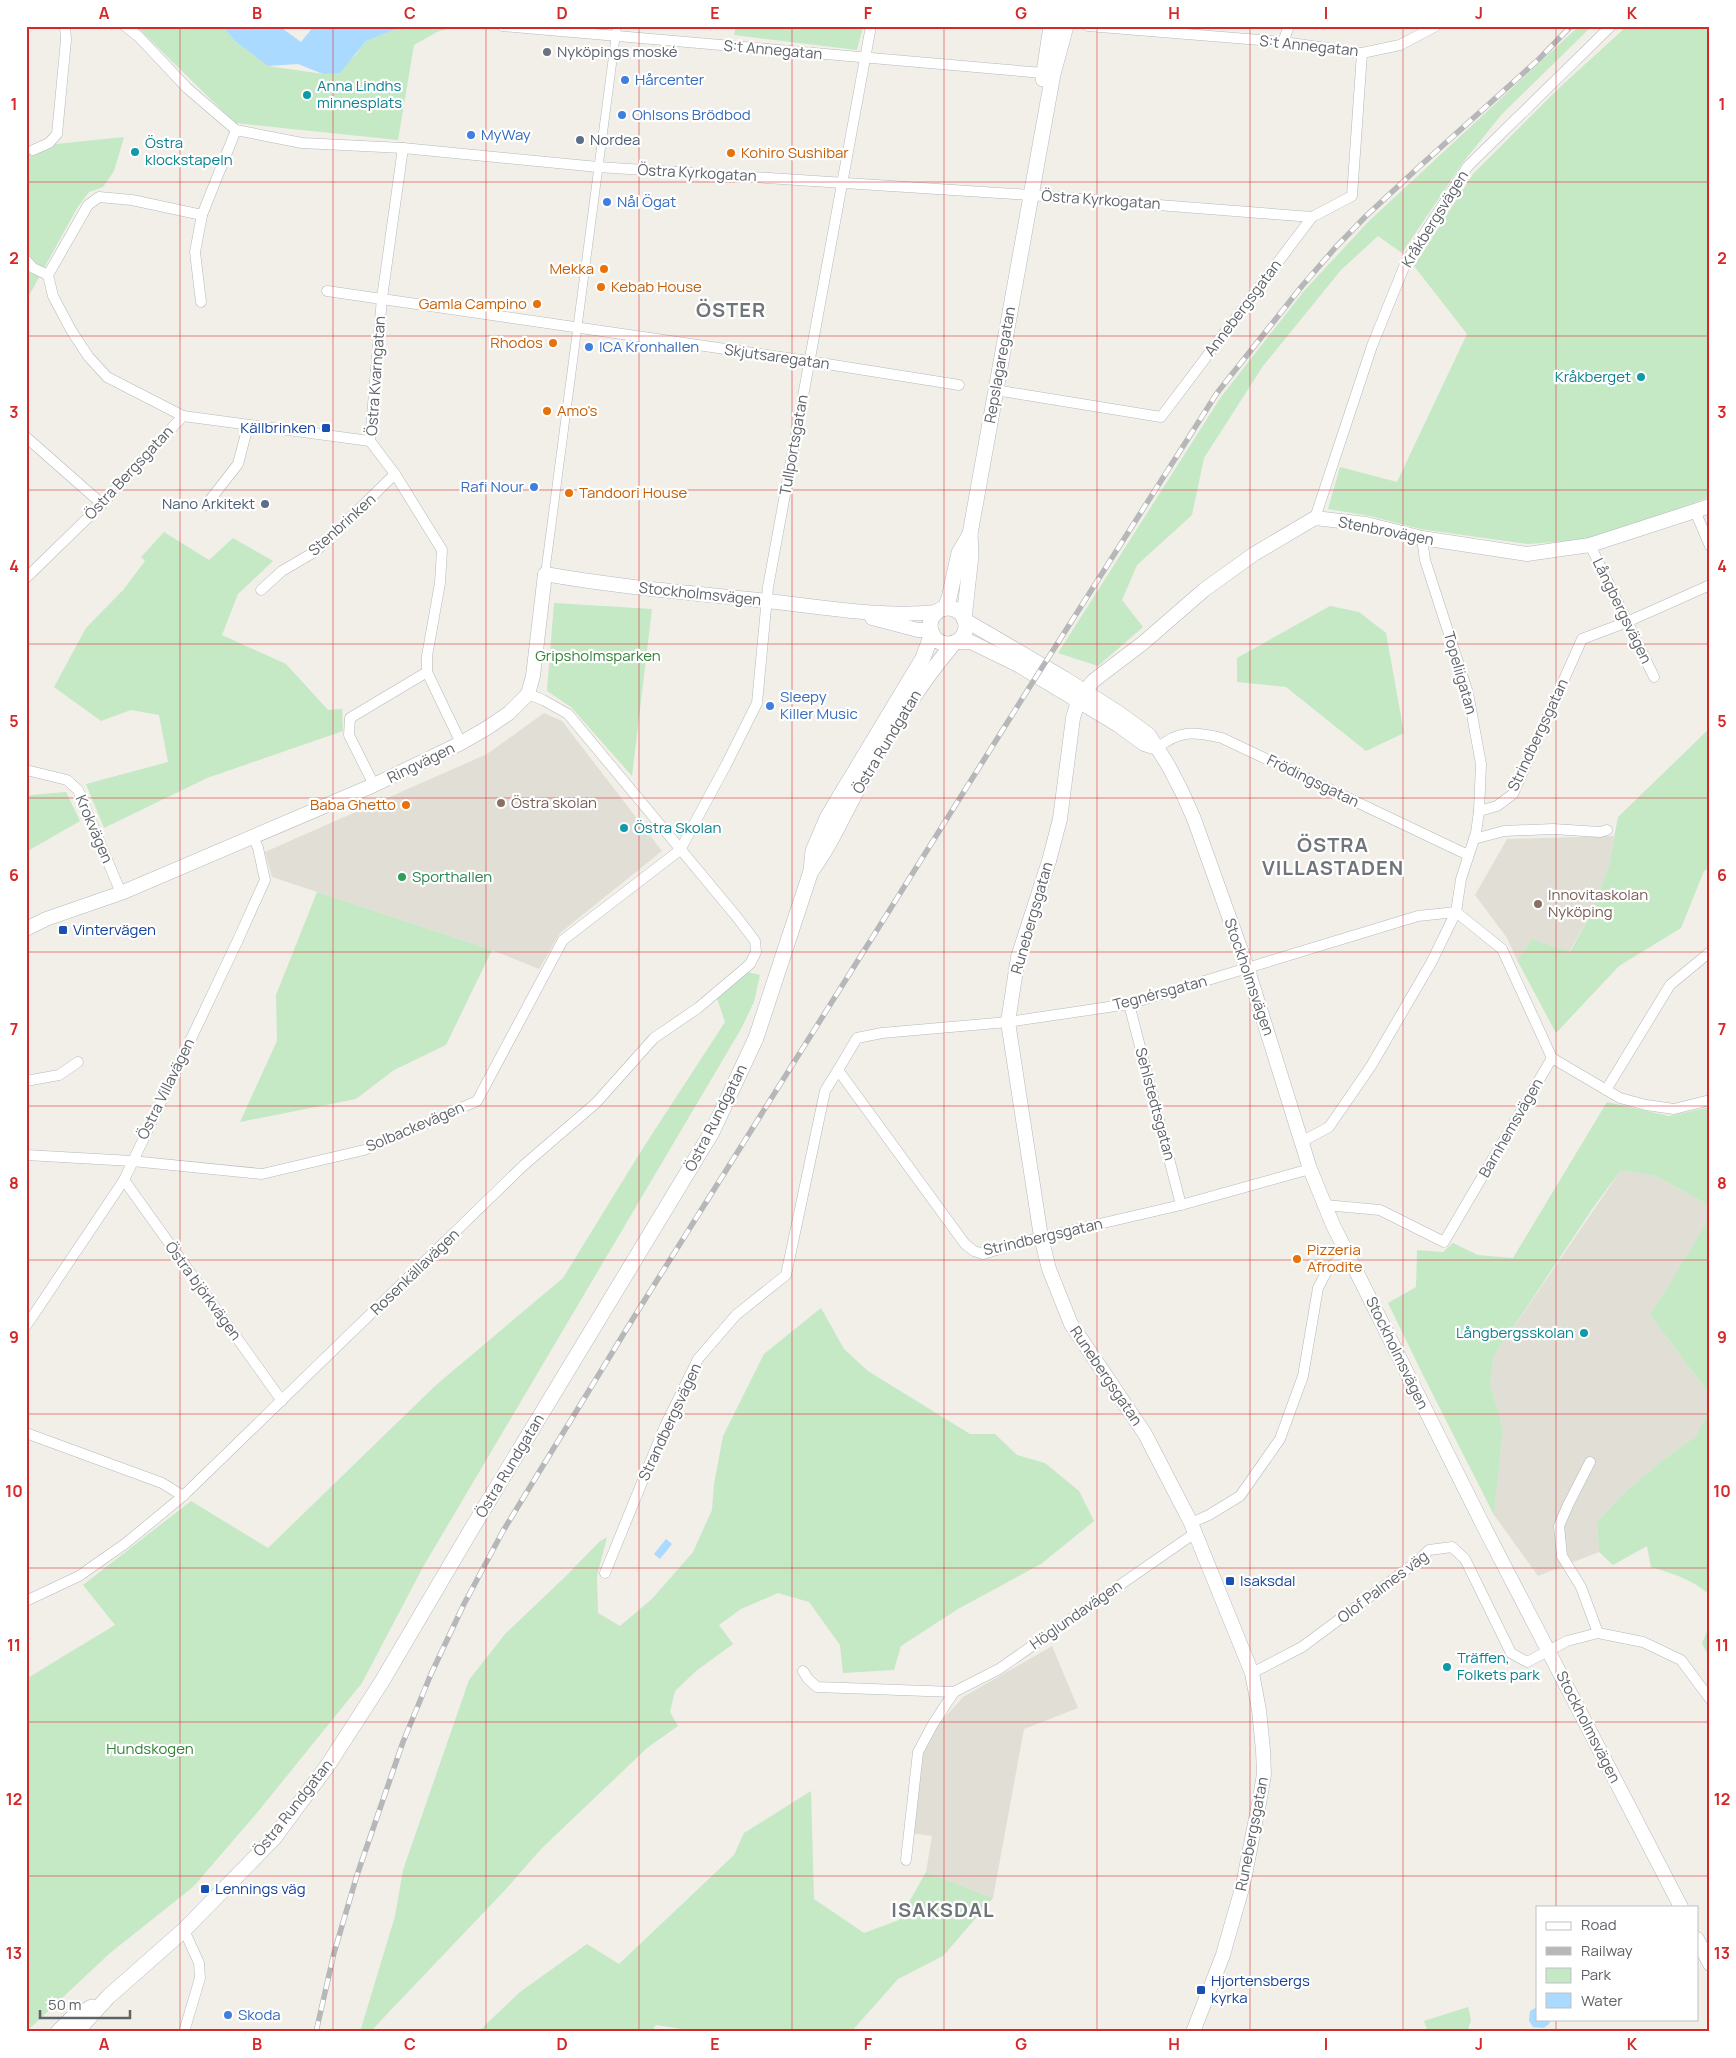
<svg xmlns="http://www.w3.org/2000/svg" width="1736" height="2058" font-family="Manrope,sans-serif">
	<rect width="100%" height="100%" fill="#f1efe8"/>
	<g fill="#e1ded6">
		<polygon points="544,713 562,721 662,851 560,933 539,969 492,950 272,877 265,852 487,754"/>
		<polygon points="1614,836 1609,865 1592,912 1569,952 1532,939 1517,960 1507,938 1475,895 1507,839"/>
		<polygon points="1621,1170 1656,1176 1710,1206 1710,1217 1650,1315 1710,1395 1710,1400 1706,1416 1696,1436 1663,1460 1626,1491 1597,1522 1599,1552 1538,1576 1494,1515 1503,1428 1490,1384 1494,1356"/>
		<polygon points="1052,1646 1078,1708 1024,1729 993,1898 926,1872 932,1836 911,1833 923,1751 937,1726 963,1697"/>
	</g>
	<g fill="#c5e8c5">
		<polygon points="136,26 222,26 236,42 268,66 323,74 354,57 366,41 404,26 456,26 437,32 414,45 398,140 235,123"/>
		<polygon points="736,26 863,26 857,50 734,35"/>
		<polygon points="1579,26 1592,26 1502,114 1464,161 1402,253 1378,236 1341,270 1263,366 1204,458 1192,515 1137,565 1122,600 1143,627 1098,666 1058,653 1221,397 1304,291 1368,222"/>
		<polygon points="1627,26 1710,26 1710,497 1643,522 1583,540 1528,544 1420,529 1370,516 1328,509 1340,467 1397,482 1467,334 1414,266 1473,174 1559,88"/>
		<polygon points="124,137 114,171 103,187 89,192 77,208 26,301 26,147"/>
		<polygon points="164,532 209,560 233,538 273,561 238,594 222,635 286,664 328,710 342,709 343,731 207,778 104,828 86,784 168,762 159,715 131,710 101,721 54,687 86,628 124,589 145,561 141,557"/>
		<polygon points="554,603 652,609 632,776 571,707 547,691"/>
		<polygon points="1330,606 1359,612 1386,633 1404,733 1366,751 1286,687 1237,682 1237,658"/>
		<polygon points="1710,728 1710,867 1704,871 1681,928 1619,966 1556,1033 1517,960 1532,939 1570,952 1592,912 1609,865 1618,817"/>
		<polygon points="66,792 80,821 26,852 26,798 31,795"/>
		<polygon points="317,892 492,950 446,1045 394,1070 356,1099 240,1122 277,1041 276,995"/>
		<polygon points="740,970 760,975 754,1002 741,1029 423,1567 362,1683 256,1814 193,1887 110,1953 26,2032 26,1679 115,1625 83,1585 191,1501 268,1548 436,1385 563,1278 643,1148 725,1022 716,995"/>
		<polygon points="1607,1102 1669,1116 1710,1107 1710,1206 1656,1176 1621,1170 1595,1205 1494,1356 1490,1384 1503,1428 1494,1515 1423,1375 1388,1303 1416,1287 1417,1250 1443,1252 1453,1243 1478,1255 1513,1258"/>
		<polygon points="1710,1217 1710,1395 1650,1315"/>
		<polygon points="821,1308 844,1349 868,1371 970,1434 995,1434 1017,1455 1045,1463 1079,1491 1094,1521 1041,1564 958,1609 901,1646 894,1670 843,1673 840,1645 809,1602 778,1593 741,1609 719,1625 733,1644 696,1671 675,1691 670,1712 678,1726 647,1748 541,1849 506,1889 370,2032 360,2032 395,1916 403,1870 469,1680 505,1634 566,1576 599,1542 607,1537 597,1576 598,1613 620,1626 652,1599 693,1552 712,1510 714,1484 723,1436 764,1354"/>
		<path d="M1710 1400V1596C1696 1580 1670 1573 1651 1567L1647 1546 1613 1565 1599 1552 1597 1522 1626 1491 1663 1460 1696 1436 1706 1416Z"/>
		<polygon points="1710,1625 1710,1659 1702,1643"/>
		<polygon points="811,1791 814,1899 864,1933 899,1920 926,1872 993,1898 943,1956 898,1979 851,2032 701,2032 656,2025 651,2032 478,2032 520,1992 587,1944 619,1964 734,1855 744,1833"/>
		<polygon points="1468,2007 1471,2020 1467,2032 1428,2032 1424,2021"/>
	</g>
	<g fill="#aadaff">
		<polygon points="222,26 279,26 301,42 314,26 404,26 366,41 340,73 323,74 298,64 268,66 236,42"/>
		<polygon points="666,1539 672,1544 660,1559 654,1554"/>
		<polygon points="1537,2007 1537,2019 1551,2019 1549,2024 1544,2028 1533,2027 1529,2021 1530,2011"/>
	</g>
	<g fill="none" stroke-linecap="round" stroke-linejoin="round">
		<defs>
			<polyline id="pedestrian" points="545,574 617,26"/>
			<g id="minor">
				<polyline points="125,26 139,37 187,88 236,130 302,143 403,148 598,167 1030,195 1312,217"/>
				<polyline points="502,26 1043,73"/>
				<polyline points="1088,26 1283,42 1362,53 1400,45 1436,26"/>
				<polyline points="1283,42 1289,26"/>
				<polyline points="403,148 382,298 370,441 395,474 442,550 440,583 427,656 427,672 461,743"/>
				<polyline points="33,150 49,143 57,134 66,40 65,26"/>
				<polyline points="26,260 33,268 48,275"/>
				<polyline points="327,291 808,361 959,385"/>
				<polyline points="201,302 195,252 202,215 236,130"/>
				<polyline points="995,390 1161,417 1312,217 1352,196 1362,53"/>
				<polyline points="183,416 107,377 88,356 71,330 53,296 48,275 88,205 99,197 132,200 202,215"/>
				<polyline points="26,437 102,504"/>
				<polyline points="206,505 238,464 248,426"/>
				<polyline points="1695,511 1710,546"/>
				<polyline points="1315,518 1372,346 1406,262 1468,166 1611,26"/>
				<polyline points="1590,545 1654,677"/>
				<polyline points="26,578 102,504 183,416 370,441"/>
				<polyline points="261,590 282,571 316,551 395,474"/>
				<path d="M1157 749C1178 729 1196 732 1222 738L1468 855"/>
				<polyline points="26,770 67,780 78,790 121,893"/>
				<polyline points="374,785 349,735 350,718 427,672"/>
				<polyline points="1479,811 1497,806 1513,794 1582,639 1627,622 1710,585"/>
				<polyline points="1474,839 1504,831 1553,829 1600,832 1607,830"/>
				<polyline points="1129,1004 1181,1205"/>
				<polyline points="1552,1058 1620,1098 1646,1105 1674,1109 1710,1100"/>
				<polyline points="26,1081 59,1075 78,1062"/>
				<polyline points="1606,1090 1670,985 1710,952"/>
				<polyline points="1303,1141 1329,1127 1371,1066 1431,963 1456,912 1461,879 1476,833 1479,811 1481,764 1468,693 1425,560 1422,538"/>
				<polyline points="26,1155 132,1161 262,1174 364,1150 477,1101 563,940 680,850 726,765 757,703 768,587 871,26"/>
				<polyline points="1310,1169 1181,1205 1026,1241 983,1254 974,1251 965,1244 838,1070 857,1038 882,1033 1008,1022 1129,1004 1418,916 1456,912 1502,949 1552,1058 1444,1242 1380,1210 1325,1205"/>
				<polyline points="124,1180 282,1401"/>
				<polyline points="26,1326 124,1180 237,942 265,880 258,848 253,837"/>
				<polyline points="26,1433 162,1483 183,1496"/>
				<polyline points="1590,1462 1568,1505 1559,1526 1562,1556 1581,1587 1598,1633"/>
				<polyline points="1191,1523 1209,1515 1240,1496 1280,1439 1303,1376 1318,1288 1328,1269 1347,1253"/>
				<polyline points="605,1573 665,1426 698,1359 736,1315 786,1275 825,1091 838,1070"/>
				<polyline points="26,1601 79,1576 126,1543 183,1496 524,1165 596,1103 654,1038 698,1008 750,964 756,952 755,941 736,916 568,714 543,700 528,694"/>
				<polyline points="803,1671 808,1679 817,1687 954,1692"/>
				<polyline points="1252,1673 1302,1647 1418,1561 1429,1550 1452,1547 1465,1559 1511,1653 1527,1662 1567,1641 1598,1633 1643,1642 1681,1660 1710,1699"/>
				<polyline points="906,1860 918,1752 933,1724 954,1692 999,1669 1195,1533"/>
				<polyline points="184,2032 200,1978 199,1963 184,1930"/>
			</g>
			<g id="tertiary">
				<polyline points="872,618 918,630 931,630"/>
				<polyline points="965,620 1064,678 1119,713 1149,735 1168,765 1182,792 1194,819 1247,967 1310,1169 1333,1225 1482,1523 1681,1907"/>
				<polyline points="957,642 971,642 1018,665 1118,725 1144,744 1154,747"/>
				<path d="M26 929 46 919 121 893 374 785 461 743 487 728 509 713 528 694 533 676 545 574C618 587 693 593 767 601 823 607 880 618 937 612"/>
				<polyline points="1697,1939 1710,1964"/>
				<polyline points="1193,2032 1223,1955 1230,1930 1243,1885 1260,1798 1264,1774 1263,1750 1259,1710 1252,1673 1191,1523 1145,1434 1071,1324 1049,1269 1041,1237 1008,1022 1018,957 1049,861 1060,819 1073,718 1078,701 1093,681 1143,643 1204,590 1254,554 1315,518 1366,524 1422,538 1527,554 1590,545 1710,506"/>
			</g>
			<g id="secondary">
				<polyline points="1043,79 1051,26"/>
				<polyline points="945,608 949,598 959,553 970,534"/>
				<circle cx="948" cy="626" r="18"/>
				<polyline points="964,619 971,555 970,534 1053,74 1066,26"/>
				<path d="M812 870C831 845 842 817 857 790 886 738 916 688 954 643"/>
				<polyline points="58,2032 71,2019 92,2007"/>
				<polyline points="76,2032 108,1997 184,1930 274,1838 328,1765 381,1683 471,1530 712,1132 756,1038 811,871 813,851 828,816 923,658 932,633"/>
			</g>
		</defs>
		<use href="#pedestrian" stroke="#b5b8bc" stroke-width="9"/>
		<use href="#minor" stroke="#b5b8bc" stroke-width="11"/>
		<use href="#tertiary" stroke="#b5b8bc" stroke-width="15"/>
		<use href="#secondary" stroke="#b6babf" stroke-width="16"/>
		<use href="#pedestrian" stroke="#fff" stroke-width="8"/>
		<use href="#minor" stroke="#fff" stroke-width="10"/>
		<use href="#tertiary" stroke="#fff" stroke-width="14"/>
		<use href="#secondary" stroke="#fff" stroke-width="15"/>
		<defs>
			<polyline id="rail" points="316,2032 334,1953 357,1875 403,1742 431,1674 464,1604 503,1531 634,1317 1029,688 1217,393 1302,286 1335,248 1366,216 1420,166 1539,59 1571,26"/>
		</defs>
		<use href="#rail" stroke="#b6b7b8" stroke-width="5.5"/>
		<use href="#rail" stroke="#fff" stroke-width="4" stroke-dasharray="11" stroke-linecap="butt"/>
	</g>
	<path fill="none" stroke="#d62828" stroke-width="1" stroke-opacity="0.55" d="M180 26V2032M333 26V2032M486 26V2032M639 26V2032M792 26V2032M944 26V2032M1097 26V2032M1250 26V2032M1403 26V2032M1556 26V1907M26 182H1710M26 336H1710M26 490H1710M26 644H1710M26 798H1710M26 952H1710M26 1106H1710M26 1260H1710M26 1414H1710M26 1568H1710M26 1722H1710M26 1876H1710M1556 2019V2032"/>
	<circle fill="#6b7280" stroke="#fff" stroke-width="2" cx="547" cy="52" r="5"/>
	<g fill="#3f7fe0" stroke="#fff" stroke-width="2">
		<circle cx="625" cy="80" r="5"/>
		<circle cx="622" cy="115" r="5"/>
		<circle cx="471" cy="135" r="5"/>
		<circle cx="607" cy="202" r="5"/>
		<circle cx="589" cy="347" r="5"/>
		<circle cx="534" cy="487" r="5"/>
		<circle cx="770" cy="706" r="5"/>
		<circle cx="228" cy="2015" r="5"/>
	</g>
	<g fill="#0f9aa8" stroke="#fff" stroke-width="2">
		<circle cx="307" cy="95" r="5"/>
		<circle cx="135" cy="152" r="5"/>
		<circle cx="1641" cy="377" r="5"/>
		<circle cx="624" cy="828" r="5"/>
		<circle cx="1584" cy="1333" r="5"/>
		<circle cx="1447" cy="1667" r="5"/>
	</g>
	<g fill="#5c6f8a" stroke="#fff" stroke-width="2">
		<circle cx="580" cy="140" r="5"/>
		<circle cx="265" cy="504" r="5"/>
	</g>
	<g fill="#e8710a" stroke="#fff" stroke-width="2">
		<circle cx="731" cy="153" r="5"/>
		<circle cx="604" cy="269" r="5"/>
		<circle cx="601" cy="287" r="5"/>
		<circle cx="537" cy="304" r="5"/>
		<circle cx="553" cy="343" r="5"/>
		<circle cx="547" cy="411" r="5"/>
		<circle cx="569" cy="493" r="5"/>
		<circle cx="406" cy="805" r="5"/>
		<circle cx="1297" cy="1259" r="5"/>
	</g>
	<g fill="#1a4fb4" stroke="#fff" stroke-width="2">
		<rect x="321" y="423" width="10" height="10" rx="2.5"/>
		<rect x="58" y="925" width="10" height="10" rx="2.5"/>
		<rect x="1225" y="1576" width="10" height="10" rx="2.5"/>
		<rect x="200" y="1884" width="10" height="10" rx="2.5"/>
		<rect x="1196" y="1985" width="10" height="10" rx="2.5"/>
	</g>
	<g fill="#8d6e63" stroke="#fff" stroke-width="2">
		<circle cx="501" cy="803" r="5"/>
		<circle cx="1538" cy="904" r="5"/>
	</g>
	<circle fill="#2e9e5b" stroke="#fff" stroke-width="2" cx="402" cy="877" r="5"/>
	<g text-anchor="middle" stroke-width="4.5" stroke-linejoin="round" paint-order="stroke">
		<g font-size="15" fill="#5f6368" stroke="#fff">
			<text transform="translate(1309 46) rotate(6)" y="5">S:t Annegatan</text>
			<text transform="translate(773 50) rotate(5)" y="5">S:t Annegatan</text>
			<text transform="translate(697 173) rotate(3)" y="5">Östra Kyrkogatan</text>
			<text transform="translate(1101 200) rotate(4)" y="5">Östra Kyrkogatan</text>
			<text transform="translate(1435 219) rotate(-58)" y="5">Kråkbergsvägen</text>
			<text transform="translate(1243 308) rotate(-53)" y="5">Annebergsgatan</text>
			<text transform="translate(777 357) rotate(8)" y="5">Skjutsaregatan</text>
			<text transform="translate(1000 365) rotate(-80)" y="5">Repslagaregatan</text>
			<text transform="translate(376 376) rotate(-86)" y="5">Östra Kvarngatan</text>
			<text transform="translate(794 445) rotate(-80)" y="5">Tullportsgatan</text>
			<text transform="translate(129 473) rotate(-47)" y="5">Östra Bergsgatan</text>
			<text transform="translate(342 525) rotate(-42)" y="5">Stenbrinken</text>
			<text transform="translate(1386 531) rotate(11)" y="5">Stenbrovägen</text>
			<text transform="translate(700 594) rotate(6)" y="5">Stockholmsvägen</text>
			<text transform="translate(1622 611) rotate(64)" y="5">Långbergsvägen</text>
			<text transform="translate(1460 673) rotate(74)" y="5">Topeliigatan</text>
			<text transform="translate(1538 735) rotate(-65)" y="5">Strindbergsgatan</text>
			<text transform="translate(887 742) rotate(-59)" y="5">Östra Rundgatan</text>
			<text transform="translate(421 763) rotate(-26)" y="5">Ringvägen</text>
			<text transform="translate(1313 781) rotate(26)" y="5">Frödingsgatan</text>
			<text transform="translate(94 829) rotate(67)" y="5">Krokvägen</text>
			<text transform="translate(1032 918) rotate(-74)" y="5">Runebergsgatan</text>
			<text transform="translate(1249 977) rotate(71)" y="5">Stockholmsvägen</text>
			<text transform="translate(1160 993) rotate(-15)" y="5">Tegnérsgatan</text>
			<text transform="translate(166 1089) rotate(-64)" y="5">Östra Villavägen</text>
			<text transform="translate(1155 1104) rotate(75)" y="5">Sehlstedtsgatan</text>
			<text transform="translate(716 1118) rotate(-63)" y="5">Östra Rundgatan</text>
			<text transform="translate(415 1127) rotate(-23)" y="5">Solbackevägen</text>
			<text transform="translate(1511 1128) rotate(-60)" y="5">Barnhemsvägen</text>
			<text transform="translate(1043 1237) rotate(-13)" y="5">Strindbergsgatan</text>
			<text transform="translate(415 1272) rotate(-44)" y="5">Rosenkällavägen</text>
			<text transform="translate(203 1291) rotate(54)" y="5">Östra björkvägen</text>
			<text transform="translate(1397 1353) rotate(64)" y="5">Stockholmsvägen</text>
			<text transform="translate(1106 1376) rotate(56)" y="5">Runebergsgatan</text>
			<text transform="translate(670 1422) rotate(-65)" y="5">Strandbergsvägen</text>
			<text transform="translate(510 1466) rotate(-59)" y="5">Östra Rundgatan</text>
			<text transform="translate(1383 1587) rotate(-37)" y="5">Olof Palmes väg</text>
			<text transform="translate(1076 1615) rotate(-35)" y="5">Höglundavägen</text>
			<text transform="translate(1588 1727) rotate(63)" y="5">Stockholmsvägen</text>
			<text transform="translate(293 1808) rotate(-52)" y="5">Östra Rundgatan</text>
			<text transform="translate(1252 1834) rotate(-79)" y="5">Runebergsgatan</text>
		</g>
		<g font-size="15" fill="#5b616d" stroke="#fff" text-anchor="start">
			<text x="557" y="57">Nyköpings moské</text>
		</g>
		<g font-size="15" fill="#366cbe" stroke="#fff" text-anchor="start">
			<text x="635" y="85">Hårcenter</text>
			<text x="632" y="120">Ohlsons Brödbod</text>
			<text x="481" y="140">MyWay</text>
			<text x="617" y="207">Nål Ögat</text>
			<text x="599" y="352">ICA Kronhallen</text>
			<text x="524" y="492" text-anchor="end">Rafi Nour</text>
			<text x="780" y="702">Sleepy<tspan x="780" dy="17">Killer Music</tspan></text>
			<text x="238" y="2020">Skoda</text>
		</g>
		<g font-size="15" fill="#0d838f" stroke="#fff" text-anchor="start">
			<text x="317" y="91">Anna Lindhs<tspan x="317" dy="17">minnesplats</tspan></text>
			<text x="145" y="148">Östra<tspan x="145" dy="17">klockstapeln</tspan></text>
			<text x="1631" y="382" text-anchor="end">Kråkberget</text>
			<text x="634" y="833">Östra Skolan</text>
			<text x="1574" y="1338" text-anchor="end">Långbergsskolan</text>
			<text x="1457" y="1663">Träffen,<tspan x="1457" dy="17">Folkets park</tspan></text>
		</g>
		<g font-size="15" fill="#4e5e75" stroke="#fff" text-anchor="start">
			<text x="590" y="145">Nordea</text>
			<text x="255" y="509" text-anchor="end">Nano Arkitekt</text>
		</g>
		<g font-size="15" fill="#c56008" stroke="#fff" text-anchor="start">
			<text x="741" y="158">Kohiro Sushibar</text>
			<text x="594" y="274" text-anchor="end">Mekka</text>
			<text x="611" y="292">Kebab House</text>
			<text x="527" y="309" text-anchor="end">Gamla Campino</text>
			<text x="543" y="348" text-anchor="end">Rhodos</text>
			<text x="557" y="416">Amo's</text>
			<text x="579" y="498">Tandoori House</text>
			<text x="396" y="810" text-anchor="end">Baba Ghetto</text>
			<text x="1307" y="1255">Pizzeria<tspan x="1307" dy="17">Afrodite</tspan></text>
		</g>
		<g font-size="15" fill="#164399" stroke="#fff" text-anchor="start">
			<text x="316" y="433" text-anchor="end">Källbrinken</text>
			<text x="73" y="935">Vintervägen</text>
			<text x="1240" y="1586">Isaksdal</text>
			<text x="215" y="1894">Lennings väg</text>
			<text x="1211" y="1986">Hjortensbergs<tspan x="1211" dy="17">kyrka</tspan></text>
		</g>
		<g font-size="15" fill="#348238" stroke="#fff">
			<text x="598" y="661">Gripsholmsparken</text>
			<text x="150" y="1754">Hundskogen</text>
		</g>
		<g font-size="15" fill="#785e54" stroke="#fff" text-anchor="start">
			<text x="511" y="808">Östra skolan</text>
			<text x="1548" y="900">Innovitaskolan<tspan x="1548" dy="17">Nyköping</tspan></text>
		</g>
		<g font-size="15" fill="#27864d" stroke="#fff" text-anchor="start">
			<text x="412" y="882">Sporthallen</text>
		</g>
		<g font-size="20" font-weight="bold" letter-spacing="1" fill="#70757a" stroke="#fff">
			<text x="731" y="317">ÖSTER</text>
			<text x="1333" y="852">ÖSTRA<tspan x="1333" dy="23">VILLASTADEN</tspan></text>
			<text x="943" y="1917">ISAKSDAL</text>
		</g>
	</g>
	<rect width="1736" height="2058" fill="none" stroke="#ffffff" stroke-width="55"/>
	<rect x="1536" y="1906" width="162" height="115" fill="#ffffff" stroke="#bfc1c3"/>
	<rect x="1546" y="1922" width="25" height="8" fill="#ffffff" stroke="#bfc1c3"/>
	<text x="1581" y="1930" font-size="15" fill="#5f6368">Road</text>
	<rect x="1546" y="1947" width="25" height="8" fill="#b6b7b8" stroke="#bfc1c3"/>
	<text x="1581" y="1956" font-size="15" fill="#5f6368">Railway</text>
	<rect x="1546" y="1968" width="25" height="15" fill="#c5e8c5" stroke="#bfc1c3"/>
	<text x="1581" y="1980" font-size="15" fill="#5f6368">Park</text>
	<rect x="1546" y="1993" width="25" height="15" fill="#aadaff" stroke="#bfc1c3"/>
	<text x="1581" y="2006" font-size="15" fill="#5f6368">Water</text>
	<path d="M40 2010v8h90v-8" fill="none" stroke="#5f6368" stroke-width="2.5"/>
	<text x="48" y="2010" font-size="15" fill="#5f6368" stroke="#ffffff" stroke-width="4" paint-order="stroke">50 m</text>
	<rect x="28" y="28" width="1680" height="2002" fill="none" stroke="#d62828" stroke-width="2"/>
	<g font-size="16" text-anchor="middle" font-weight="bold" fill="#d62828">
		<text x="104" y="19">A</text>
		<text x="257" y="19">B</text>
		<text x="410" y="19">C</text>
		<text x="562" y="19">D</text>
		<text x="715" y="19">E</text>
		<text x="868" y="19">F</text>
		<text x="1021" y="19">G</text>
		<text x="1174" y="19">H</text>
		<text x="1326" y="19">I</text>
		<text x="1479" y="19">J</text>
		<text x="1632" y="19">K</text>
		<text x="14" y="110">1</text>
		<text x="1722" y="110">1</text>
		<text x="14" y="264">2</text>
		<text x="1722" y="264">2</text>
		<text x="14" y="418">3</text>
		<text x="1722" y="418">3</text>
		<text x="14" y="572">4</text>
		<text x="1722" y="572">4</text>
		<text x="14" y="727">5</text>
		<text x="1722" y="727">5</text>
		<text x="14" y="881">6</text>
		<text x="1722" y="881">6</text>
		<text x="14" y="1035">7</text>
		<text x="1722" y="1035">7</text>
		<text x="14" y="1189">8</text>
		<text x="1722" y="1189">8</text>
		<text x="14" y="1343">9</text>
		<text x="1722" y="1343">9</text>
		<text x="14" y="1497">10</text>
		<text x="1722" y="1497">10</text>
		<text x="14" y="1651">11</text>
		<text x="1722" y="1651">11</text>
		<text x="14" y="1805">12</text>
		<text x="1722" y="1805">12</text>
		<text x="14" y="1959">13</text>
		<text x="1722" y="1959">13</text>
		<text x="104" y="2050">A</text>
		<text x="257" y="2050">B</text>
		<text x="410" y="2050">C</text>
		<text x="562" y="2050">D</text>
		<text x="715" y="2050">E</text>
		<text x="868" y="2050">F</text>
		<text x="1021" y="2050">G</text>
		<text x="1174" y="2050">H</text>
		<text x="1326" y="2050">I</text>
		<text x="1479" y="2050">J</text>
		<text x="1632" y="2050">K</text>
	</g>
</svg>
